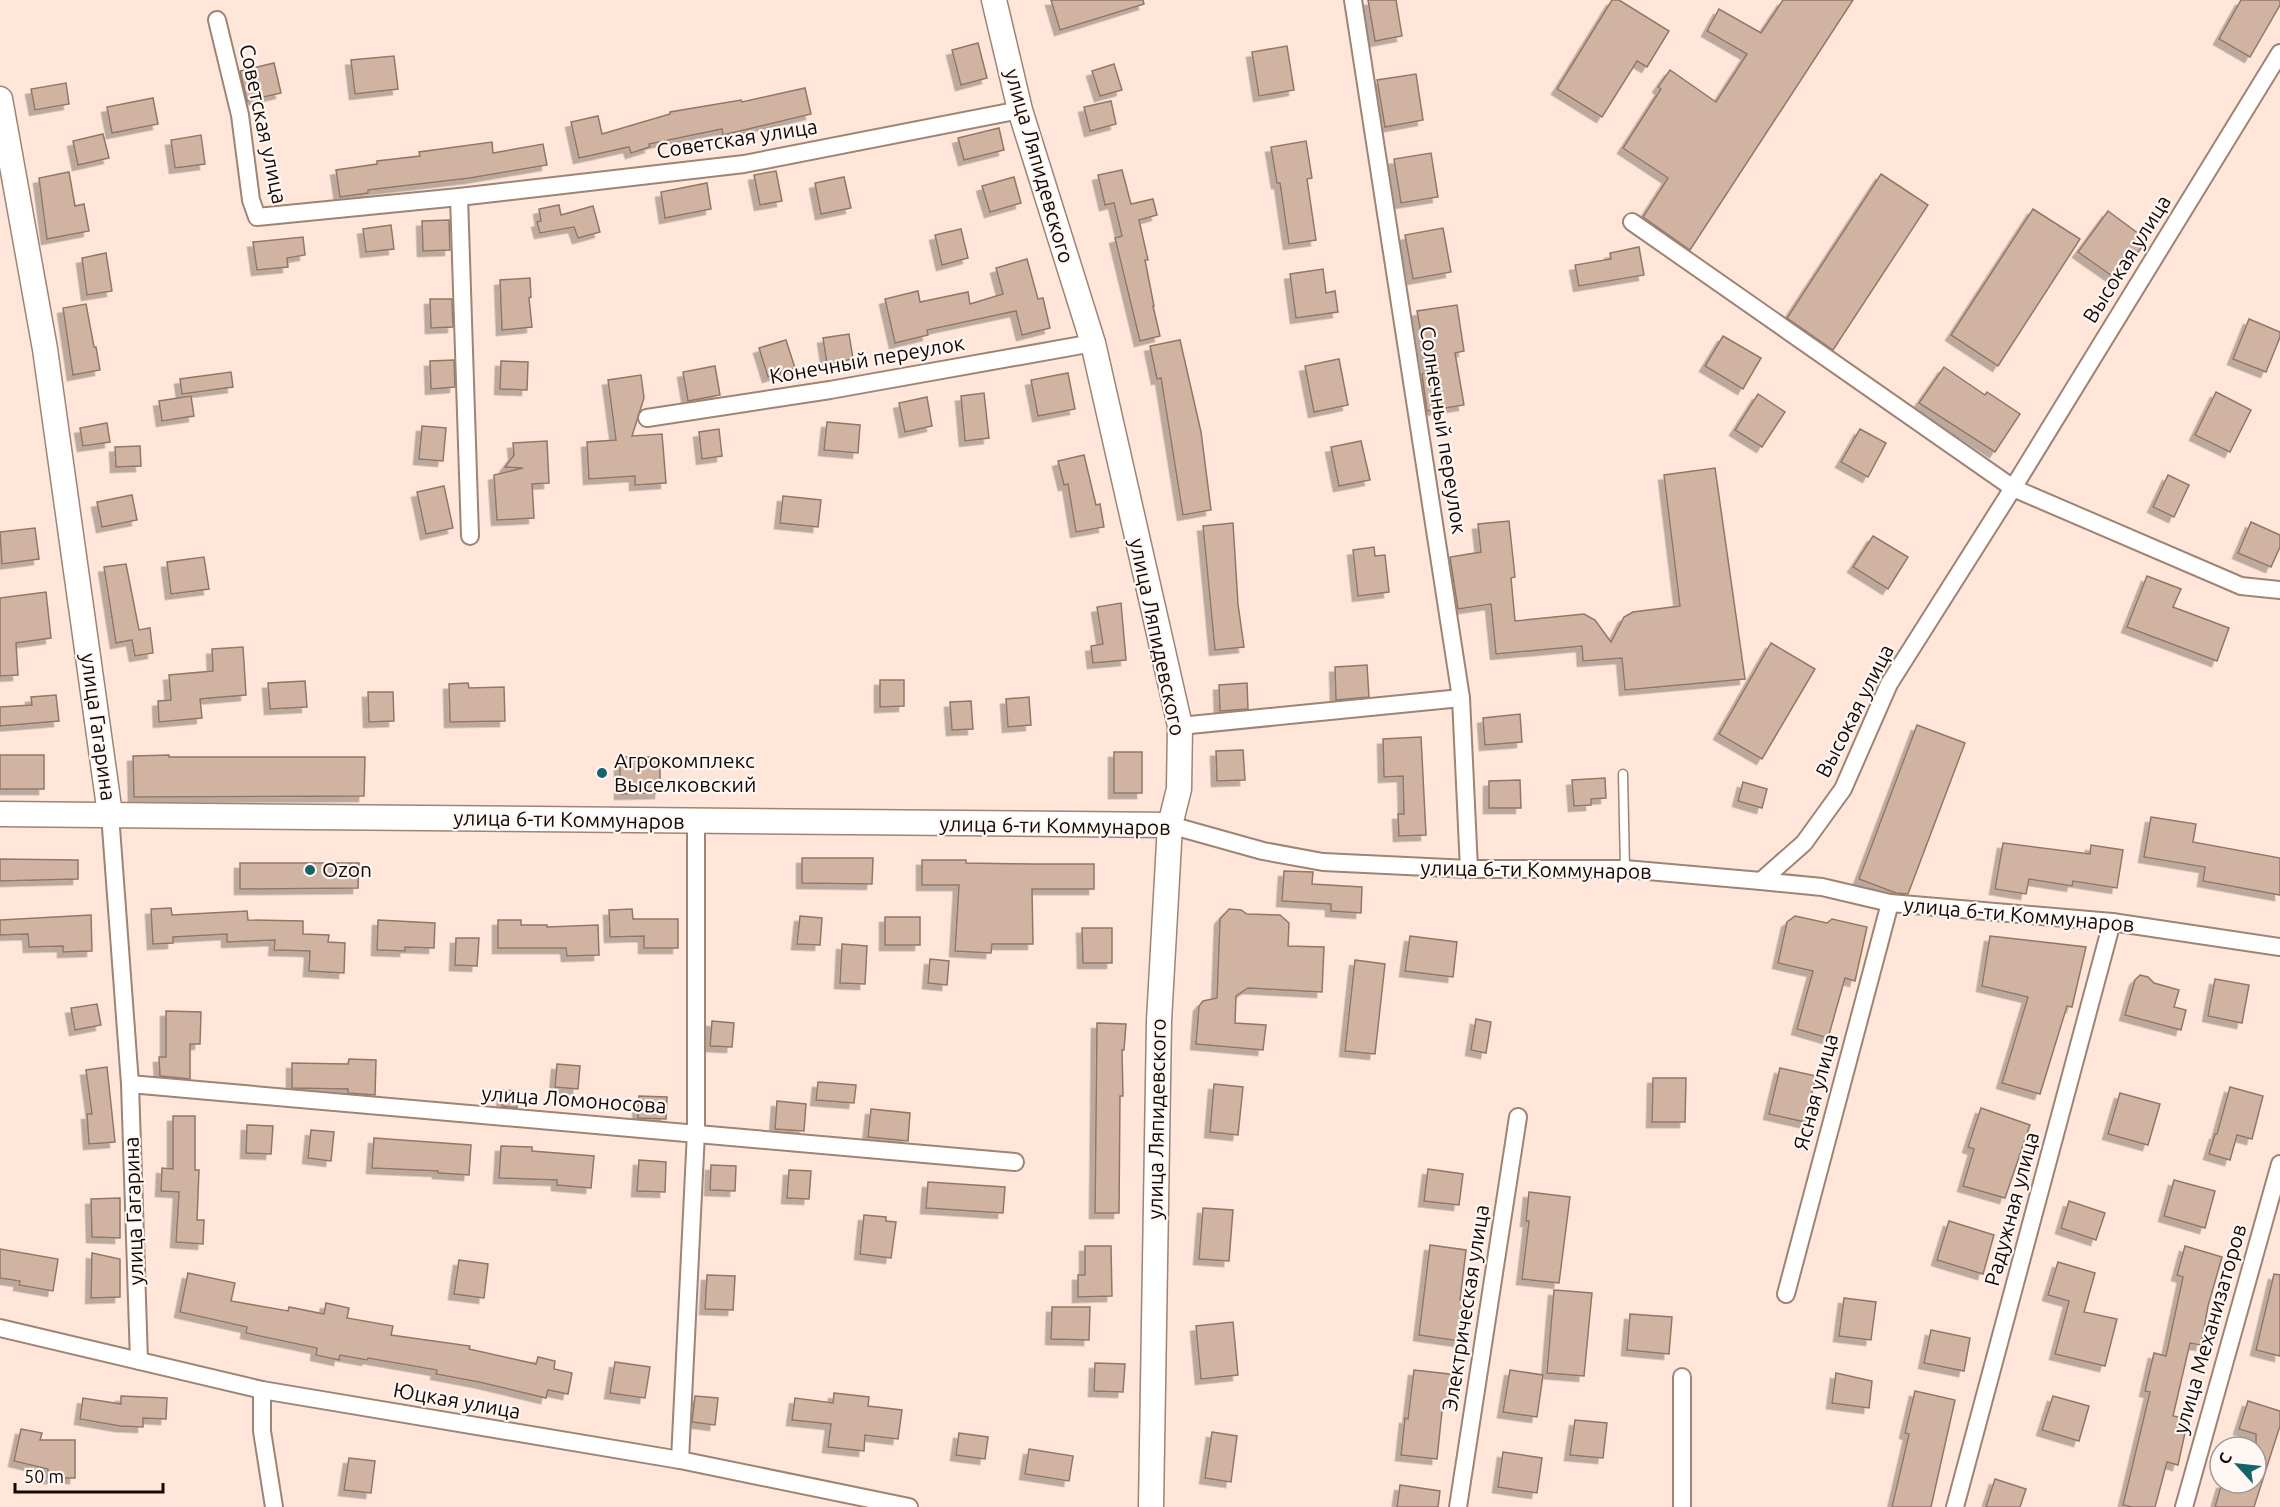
<svg xmlns="http://www.w3.org/2000/svg" width="2280" height="1507" font-family="Ubuntu,sans-serif">
	<defs>
		<filter id="shadow"><feDropShadow dx="-5.5" dy="5.5" stdDeviation="0" flood-color="#0004"/></filter>
	</defs>
	<rect width="100%" height="100%" fill="#ffe6d8"/>
	<g fill="#d1b3a2" stroke="#927768" stroke-width="1.5" filter="url(#shadow)">
		<polygon points="1051,0 1143,0 1144,4 1060,30"/>
		<polygon points="1368,0 1396,0 1402,36 1375,41"/>
		<polygon points="1612,0 1619,0 1669,31 1647,67 1637,61 1602,117 1557,89"/>
		<polygon points="1783,0 1853,0 1690,250 1643,217 1668,178 1623,148 1661,89 1658,87 1670,70 1716,102 1747,54 1707,31 1719,9 1761,33"/>
		<polygon points="2241,0 2280,0 2280,5 2250,57 2219,39"/>
		<polygon points="978,43 987,78 961,85 952,50"/>
		<polygon points="1287,46 1294,90 1259,96 1252,52"/>
		<polygon points="394,56 398,89 355,94 351,60"/>
		<polygon points="274,63 281,93 247,101 240,71"/>
		<polygon points="1114,64 1122,90 1100,96 1092,71"/>
		<polygon points="1416,74 1423,120 1385,127 1377,80"/>
		<polygon points="66,83 69,104 35,110 31,89"/>
		<polygon points="805,88 811,114 723,135 722,129 649,144 650,147 631,153 629,147 579,158 571,122 598,116 602,134 670,114 670,112 741,100 742,102"/>
		<polygon points="153,98 158,124 112,133 107,107"/>
		<polygon points="1111,101 1116,124 1090,131 1084,107"/>
		<polygon points="999,128 1004,150 964,160 958,138"/>
		<polygon points="103,134 109,158 78,165 73,141"/>
		<polygon points="201,135 205,164 175,168 171,140"/>
		<polygon points="1306,141 1312,178 1307,179 1316,240 1289,244 1280,183 1277,183 1271,147"/>
		<polygon points="492,142 493,153 543,144 547,165 470,178 368,190 368,193 340,197 336,170 377,164 377,161 420,156 419,152"/>
		<polygon points="1431,153 1438,197 1401,203 1394,159"/>
		<polygon points="1122,170 1131,204 1153,199 1157,215 1139,220 1148,260 1145,260 1154,306 1153,306 1160,336 1140,341 1115,238 1122,236 1114,203 1105,205 1098,175"/>
		<polygon points="776,171 782,201 760,205 754,175"/>
		<polygon points="69,172 75,206 84,204 89,231 47,239 39,178"/>
		<polygon points="1881,174 1928,205 1833,350 1787,318"/>
		<polygon points="844,177 851,208 821,214 815,183"/>
		<polygon points="1014,177 1021,203 990,212 982,186"/>
		<polygon points="707,183 711,209 665,218 661,192"/>
		<polygon points="559,205 561,215 593,206 600,232 578,238 574,227 540,233 537,222 541,221 539,209"/>
		<polygon points="2033,209 2080,239 1998,366 1951,335"/>
		<polygon points="2108,211 2147,240 2118,280 2078,252"/>
		<polygon points="449,220 450,250 423,251 422,221"/>
		<polygon points="391,225 394,249 366,252 363,229"/>
		<polygon points="1443,228 1451,272 1413,279 1405,235"/>
		<polygon points="961,229 968,258 942,265 935,235"/>
		<polygon points="303,237 305,255 287,258 288,267 257,270 253,242"/>
		<polygon points="1639,247 1644,275 1579,286 1575,265 1611,259 1610,253"/>
		<polygon points="106,253 112,291 87,295 82,258"/>
		<polygon points="1027,259 1038,299 1043,298 1050,328 1022,335 1016,311 927,330 928,335 895,343 885,299 918,291 920,302 968,292 970,304 1003,294 996,268"/>
		<polygon points="1323,269 1326,293 1335,291 1338,312 1296,318 1290,274"/>
		<polygon points="530,278 531,297 529,298 532,327 502,330 500,280"/>
		<polygon points="430,299 452,299 453,327 431,328"/>
		<polygon points="86,304 94,347 96,347 100,370 73,375 63,308"/>
		<polygon points="1457,305 1464,351 1455,353 1464,405 1427,411 1422,374 1428,373 1417,311"/>
		<polygon points="2249,319 2280,332 2280,337 2266,372 2233,359"/>
		<polygon points="849,334 853,359 827,364 823,338"/>
		<polygon points="1723,336 1761,358 1743,389 1705,366"/>
		<polygon points="786,340 795,368 768,377 759,348"/>
		<polygon points="1180,340 1201,432 1211,510 1183,515 1161,378 1157,379 1150,346"/>
		<polygon points="1339,359 1348,405 1314,412 1305,366"/>
		<polygon points="454,360 455,387 431,389 430,361"/>
		<polygon points="501,361 528,362 527,390 500,389"/>
		<polygon points="715,366 720,395 688,401 683,372"/>
		<polygon points="1944,367 1985,395 1987,392 2020,414 1995,452 1919,403"/>
		<polygon points="231,372 233,387 182,394 180,379"/>
		<polygon points="1068,373 1075,409 1038,416 1031,380"/>
		<polygon points="641,375 644,398 632,436 662,434 666,483 635,485 635,476 589,479 587,442 616,440 608,380"/>
		<polygon points="2216,392 2251,410 2230,452 2195,435"/>
		<polygon points="984,393 989,438 965,441 961,396"/>
		<polygon points="1758,394 1785,412 1762,447 1735,430"/>
		<polygon points="191,396 194,416 162,421 159,401"/>
		<polygon points="927,397 932,426 905,432 899,403"/>
		<polygon points="827,422 860,425 858,453 824,450"/>
		<polygon points="107,423 110,442 83,446 80,428"/>
		<polygon points="422,426 446,428 443,461 419,459"/>
		<polygon points="719,429 722,456 702,459 699,432"/>
		<polygon points="1860,429 1886,443 1868,477 1841,462"/>
		<polygon points="547,441 549,483 532,484 534,518 497,520 494,475 523,468 505,467 514,455 513,443"/>
		<polygon points="1361,441 1370,480 1339,486 1331,447"/>
		<polygon points="140,446 141,466 116,467 115,447"/>
		<polygon points="1084,455 1096,505 1100,504 1104,527 1076,532 1068,484 1064,485 1058,461"/>
		<polygon points="1715,468 1745,679 1625,690 1622,658 1583,661 1582,646 1496,654 1491,604 1458,609 1450,557 1481,552 1478,524 1509,521 1515,577 1511,578 1515,621 1584,614 1595,620 1611,642 1624,617 1633,612 1680,606 1664,475"/>
		<polygon points="2168,475 2189,485 2174,517 2153,507"/>
		<polygon points="444,486 453,528 426,534 417,492"/>
		<polygon points="132,495 137,520 102,527 97,502"/>
		<polygon points="783,496 821,500 818,527 780,523"/>
		<polygon points="2251,522 2280,535 2280,547 2271,567 2238,553"/>
		<polygon points="1233,523 1238,604 1244,647 1215,650 1203,526"/>
		<polygon points="35,528 39,559 2,564 0,532"/>
		<polygon points="1873,536 1908,557 1888,589 1853,567"/>
		<polygon points="1374,547 1375,556 1385,555 1389,592 1358,596 1353,550"/>
		<polygon points="204,557 209,589 171,594 167,562"/>
		<polygon points="126,564 139,630 150,628 153,653 135,656 132,640 116,643 104,567"/>
		<polygon points="2147,576 2181,589 2173,607 2229,628 2217,661 2127,627"/>
		<polygon points="46,592 51,638 16,643 18,675 0,676 0,598"/>
		<polygon points="1121,603 1126,660 1093,663 1091,646 1103,644 1097,607"/>
		<polygon points="1771,643 1815,669 1762,759 1719,734"/>
		<polygon points="243,647 246,695 200,699 202,718 159,722 158,701 171,700 169,675 213,671 212,649"/>
		<polygon points="1367,665 1369,697 1336,700 1335,667"/>
		<polygon points="880,680 904,680 904,706 880,707"/>
		<polygon points="305,681 307,707 270,709 268,683"/>
		<polygon points="468,683 469,688 504,687 505,721 450,722 449,684"/>
		<polygon points="1247,683 1248,709 1220,711 1219,685"/>
		<polygon points="368,692 393,692 394,721 369,722"/>
		<polygon points="56,695 59,721 0,726 0,707 32,705 31,697"/>
		<polygon points="1029,697 1031,725 1008,727 1006,699"/>
		<polygon points="971,701 973,729 952,730 950,702"/>
		<polygon points="1520,714 1522,742 1485,745 1483,718"/>
		<polygon points="1917,725 1965,743 1908,894 1896,893 1859,879"/>
		<polygon points="1421,737 1426,835 1399,836 1398,814 1404,814 1403,776 1384,777 1383,739"/>
		<polygon points="1243,750 1245,780 1217,781 1216,751"/>
		<rect x="1114" y="752" width="28" height="41"/>
		<rect x="0" y="755" width="44" height="34"/>
		<polygon points="169,755 169,757 365,757 364,796 134,797 133,756"/>
		<polygon points="620,757 660,757 660,793 620,794"/>
		<polygon points="1605,778 1606,798 1591,799 1591,805 1574,806 1572,780"/>
		<polygon points="1520,780 1521,808 1489,808 1489,781"/>
		<polygon points="1743,782 1767,789 1762,808 1738,801"/>
		<polygon points="2151,817 2196,824 2193,842 2280,858 2280,895 2203,881 2205,867 2144,857"/>
		<polygon points="2003,843 2090,854 2091,845 2123,850 2117,888 2073,881 2072,886 2029,879 2026,894 1995,889"/>
		<polygon points="802,858 873,858 872,884 802,883"/>
		<polygon points="0,859 78,860 78,879 0,881"/>
		<polygon points="922,860 966,860 966,863 1032,864 1094,864 1094,889 1032,889 1033,944 992,944 991,953 955,951 959,885 922,885"/>
		<polygon points="240,863 359,863 358,888 240,889"/>
		<polygon points="1284,871 1313,872 1312,884 1362,887 1361,913 1331,911 1331,904 1282,901"/>
		<polygon points="171,908 172,915 247,911 248,920 303,921 303,934 329,935 328,942 345,943 344,973 309,971 310,951 274,950 275,940 227,942 227,934 173,937 173,943 153,944 151,909"/>
		<polygon points="632,909 633,919 678,919 678,948 644,948 644,936 610,937 609,910"/>
		<polygon points="1229,909 1241,910 1247,914 1280,915 1289,923 1288,946 1324,947 1322,992 1248,988 1236,996 1235,1023 1266,1025 1263,1050 1196,1044 1199,1006 1203,1001 1217,998 1220,919"/>
		<polygon points="91,915 92,951 63,952 63,946 29,947 28,934 0,935 0,920"/>
		<polygon points="800,916 822,918 820,945 797,944"/>
		<polygon points="1795,916 1827,923 1832,919 1867,927 1855,981 1845,978 1828,1038 1797,1029 1813,971 1778,963 1787,922"/>
		<rect x="885" y="917" width="35" height="28"/>
		<polygon points="378,920 435,923 434,948 405,947 405,951 377,950"/>
		<polygon points="498,920 521,920 521,925 547,925 547,927 598,925 599,955 567,956 566,948 498,948"/>
		<polygon points="1082,928 1112,928 1112,963 1083,963"/>
		<polygon points="1410,936 1457,942 1453,977 1405,971"/>
		<polygon points="1990,936 2086,947 2072,1007 2067,1006 2040,1094 2002,1083 2028,997 1982,986"/>
		<polygon points="456,938 479,938 477,966 455,965"/>
		<polygon points="842,944 867,946 865,984 840,983"/>
		<polygon points="930,959 949,961 947,985 928,983"/>
		<polygon points="1355,960 1385,964 1375,1054 1345,1051"/>
		<polygon points="2140,975 2148,977 2154,983 2179,990 2174,1007 2186,1010 2181,1030 2125,1015 2135,980"/>
		<polygon points="2215,979 2249,985 2242,1023 2208,1016"/>
		<polygon points="97,1004 101,1025 75,1030 71,1008"/>
		<polygon points="166,1011 201,1012 200,1044 190,1044 190,1079 160,1076 159,1057 166,1057"/>
		<polygon points="1476,1019 1491,1022 1486,1053 1471,1050"/>
		<polygon points="712,1021 734,1023 732,1047 710,1046"/>
		<polygon points="1097,1023 1126,1024 1124,1050 1122,1050 1123,1096 1120,1096 1119,1213 1095,1213"/>
		<polygon points="349,1059 376,1060 375,1095 348,1093 348,1089 292,1088 292,1063 348,1064"/>
		<polygon points="557,1064 580,1066 578,1089 555,1087"/>
		<polygon points="107,1067 115,1142 89,1144 87,1114 92,1114 86,1070"/>
		<polygon points="1780,1068 1816,1076 1805,1122 1769,1114"/>
		<polygon points="1653,1078 1686,1078 1685,1122 1652,1122"/>
		<polygon points="818,1082 856,1085 854,1103 816,1100"/>
		<polygon points="1214,1084 1243,1087 1238,1135 1210,1132"/>
		<polygon points="2230,1087 2263,1096 2252,1139 2237,1135 2230,1160 2209,1154 2215,1134 2217,1134"/>
		<polygon points="503,1090 518,1091 517,1108 502,1106"/>
		<polygon points="2120,1093 2160,1104 2148,1145 2108,1134"/>
		<polygon points="639,1096 667,1097 666,1119 638,1118"/>
		<polygon points="777,1101 806,1104 804,1131 775,1129"/>
		<polygon points="1981,1108 2030,1125 2005,1198 1963,1186 1974,1149 1968,1147"/>
		<polygon points="871,1109 910,1113 908,1141 868,1137"/>
		<polygon points="173,1116 195,1116 195,1170 199,1170 197,1220 204,1220 203,1244 176,1242 179,1192 161,1191 162,1168 173,1169"/>
		<polygon points="247,1125 273,1126 271,1154 246,1153"/>
		<polygon points="311,1130 334,1132 331,1161 308,1158"/>
		<polygon points="374,1138 471,1145 469,1175 438,1173 438,1171 372,1168"/>
		<polygon points="501,1146 532,1147 532,1151 594,1156 591,1188 557,1185 557,1180 499,1178"/>
		<polygon points="639,1160 666,1162 665,1192 637,1191"/>
		<polygon points="711,1165 736,1166 735,1191 710,1190"/>
		<polygon points="1428,1169 1463,1174 1459,1205 1424,1201"/>
		<polygon points="789,1170 811,1171 809,1199 787,1198"/>
		<polygon points="2174,1180 2215,1191 2205,1228 2164,1216"/>
		<polygon points="928,1182 1005,1187 1003,1213 926,1208"/>
		<polygon points="1529,1192 1570,1197 1559,1283 1522,1279 1529,1221 1526,1221"/>
		<polygon points="120,1198 120,1238 92,1237 91,1199"/>
		<polygon points="2069,1201 2105,1213 2096,1240 2061,1228"/>
		<polygon points="1203,1208 1233,1210 1229,1261 1199,1259"/>
		<polygon points="864,1215 886,1217 886,1221 896,1222 891,1258 860,1254"/>
		<polygon points="1949,1221 1994,1235 1983,1274 1937,1260"/>
		<polygon points="1430,1245 1466,1250 1460,1300 1465,1300 1459,1341 1419,1335"/>
		<polygon points="1085,1246 1111,1246 1112,1296 1078,1297 1078,1275 1085,1275"/>
		<polygon points="2185,1246 2222,1257 2208,1306 2201,1345 2190,1343 2173,1416 2188,1419 2178,1465 2167,1462 2155,1507 2132,1507 2123,1505 2150,1392 2145,1391 2154,1353 2166,1356 2183,1277 2177,1275"/>
		<polygon points="0,1249 58,1259 53,1291 19,1285 20,1281 0,1278"/>
		<polygon points="92,1253 120,1259 120,1297 91,1298"/>
		<polygon points="459,1260 488,1264 484,1298 454,1294"/>
		<polygon points="2058,1262 2095,1273 2084,1312 2117,1319 2105,1366 2055,1354 2069,1301 2048,1295"/>
		<polygon points="188,1273 235,1283 231,1301 288,1311 289,1307 324,1314 326,1303 349,1308 347,1318 393,1326 391,1335 470,1346 469,1349 536,1364 538,1357 555,1361 554,1369 572,1373 568,1394 548,1390 546,1398 479,1382 436,1374 437,1370 368,1358 367,1360 340,1355 339,1360 316,1355 317,1348 246,1333 247,1327 180,1312"/>
		<polygon points="2274,1274 2280,1275 2280,1356 2256,1350"/>
		<polygon points="707,1275 735,1276 733,1310 705,1309"/>
		<polygon points="1554,1290 1592,1293 1584,1376 1547,1373"/>
		<polygon points="1844,1298 1876,1302 1871,1340 1839,1336"/>
		<polygon points="1052,1307 1090,1307 1089,1340 1051,1339"/>
		<polygon points="1630,1314 1672,1317 1669,1354 1627,1350"/>
		<polygon points="1233,1322 1238,1375 1201,1379 1196,1326"/>
		<polygon points="1931,1330 1970,1338 1964,1371 1924,1363"/>
		<polygon points="615,1362 650,1367 645,1398 610,1393"/>
		<polygon points="1095,1363 1125,1364 1123,1392 1094,1391"/>
		<polygon points="1414,1370 1458,1375 1454,1403 1443,1402 1437,1459 1401,1455 1405,1418 1408,1419"/>
		<polygon points="1510,1370 1543,1375 1537,1417 1503,1412"/>
		<polygon points="1836,1373 1872,1381 1869,1408 1832,1403"/>
		<polygon points="1915,1391 1955,1400 1931,1507 1892,1507 1909,1434 1905,1433"/>
		<polygon points="834,1393 869,1397 868,1406 902,1410 898,1439 865,1435 864,1451 828,1447 831,1424 792,1420 795,1398 833,1403"/>
		<polygon points="121,1396 167,1398 166,1419 143,1418 143,1427 120,1426 80,1419 83,1398 121,1404"/>
		<polygon points="695,1396 718,1398 715,1425 692,1422"/>
		<polygon points="2053,1396 2089,1406 2079,1441 2042,1430"/>
		<polygon points="2248,1401 2280,1411 2280,1426 2254,1507 2215,1507 2222,1483 2256,1483 2256,1434 2239,1429"/>
		<polygon points="1575,1420 1607,1423 1603,1458 1570,1455"/>
		<polygon points="21,1429 42,1433 40,1440 75,1440 75,1478 48,1478 48,1469 14,1461"/>
		<polygon points="1212,1432 1237,1436 1231,1482 1205,1478"/>
		<polygon points="959,1433 988,1437 985,1459 956,1455"/>
		<polygon points="1029,1449 1073,1456 1069,1481 1025,1474"/>
		<polygon points="1503,1452 1542,1458 1537,1493 1498,1487"/>
		<polygon points="349,1458 375,1461 371,1493 344,1490"/>
		<polygon points="1995,1479 2026,1489 2020,1507 1986,1507"/>
		<polygon points="1400,1485 1440,1491 1438,1507 1397,1507"/>
	</g>
	<g fill="none" stroke-linecap="round" stroke-linejoin="round">
		<defs>
			<polyline id="lane" points="1623,774 1625,869"/>
			<g id="street">
				<polyline points="1353,0 1461,698 1469,869"/>
				<polyline points="217,20 240,115 251,200 257,217 459,197 744,164 1020,110"/>
				<polyline points="459,197 470,536"/>
				<polyline points="1632,222 2013,488 2241,586 2280,590"/>
				<polyline points="647,418 830,390 1093,343"/>
				<polyline points="1180,726 1461,698"/>
				<polyline points="110,814 130,1084 139,1361"/>
				<polyline points="1170,825 1263,851 1323,862 1469,869 1625,869 1761,881 1822,887 1890,903 2112,922 2280,947"/>
				<polyline points="1761,881 1804,843 1843,789 1889,684 2013,488 2280,53"/>
				<polyline points="130,1084 1015,1162"/>
				<polyline points="1786,1294 1890,903"/>
				<polyline points="0,1328 262,1390 680,1460 909,1507"/>
				<polyline points="262,1390 262,1431 274,1507"/>
				<polyline points="680,1460 696,1132 696,821"/>
				<polyline points="1458,1507 1518,1117"/>
				<polyline points="1682,1507 1682,1377"/>
				<polyline points="1955,1507 2112,922"/>
				<polyline points="2184,1507 2280,1164"/>
			</g>
			<g id="secondary">
				<polyline points="994,0 1020,110 1093,343 1180,726 1179,789 1170,825 1159,1021 1151,1507"/>
				<polyline points="0,99 45,349 110,814"/>
				<polyline points="0,814 1170,825"/>
			</g>
		</defs>
		<use href="#lane" stroke="#9f8373" stroke-width="11"/>
		<use href="#street" stroke="#9f8373" stroke-width="20"/>
		<use href="#secondary" stroke="#9f8373" stroke-width="27"/>
		<use href="#lane" stroke="#fff" stroke-width="8"/>
		<use href="#street" stroke="#fff" stroke-width="16"/>
		<use href="#secondary" stroke="#fff" stroke-width="24"/>
	</g>
	<g fill="#156469" stroke="#fef7f4" stroke-width="2">
		<circle cx="602" cy="773" r="6"/>
		<circle cx="310" cy="870" r="6"/>
	</g>
	<g text-anchor="middle" stroke-width="4.5" stroke-linejoin="round" paint-order="stroke">
		<g font-size="21" fill="#130905" stroke="#fef7f4">
			<text transform="translate(263 124) rotate(78)" y="7">Советская улица</text>
			<text transform="translate(737 139) rotate(-9)" y="7">Советская улица</text>
			<text transform="translate(1039 166) rotate(74)" y="7">улица Ляпидевского</text>
			<text transform="translate(2127 259) rotate(-58)" y="7">Высокая улица</text>
			<text transform="translate(867 360) rotate(-10)" y="7">Конечный переулок</text>
			<text transform="translate(1443 430) rotate(81)" y="7">Солнечный переулок</text>
			<text transform="translate(1157 637) rotate(78)" y="7">улица Ляпидевского</text>
			<text transform="translate(1855 711) rotate(-63)" y="7">Высокая улица</text>
			<text transform="translate(98 727) rotate(82)" y="7">улица Гагарина</text>
			<text transform="translate(569 820) rotate(1)" y="7">улица 6-ти Коммунаров</text>
			<text transform="translate(1055 826) rotate(1)" y="7">улица 6-ти Коммунаров</text>
			<text transform="translate(1536 870) rotate(1)" y="7">улица 6-ти Коммунаров</text>
			<text transform="translate(2019 915) rotate(5)" y="7">улица 6-ти Коммунаров</text>
			<text transform="translate(1816 1092) rotate(-75)" y="7">Ясная улица</text>
			<text transform="translate(574 1100) rotate(4)" y="7">улица Ломоносова</text>
			<text transform="translate(1157 1119) rotate(-89)" y="7">улица Ляпидевского</text>
			<text transform="translate(2012 1209) rotate(-75)" y="7">Радужная улица</text>
			<text transform="translate(134 1211) rotate(-92)" y="7">улица Гагарина</text>
			<text transform="translate(1466 1308) rotate(-81)" y="7">Электрическая улица</text>
			<text transform="translate(2210 1329) rotate(-74)" y="7">улица Механизаторов</text>
			<text transform="translate(457 1401) rotate(10)" y="7">Юцкая улица</text>
		</g>
		<g font-size="21" fill="#130905" stroke="#fef7f4" text-anchor="start">
			<text x="614" y="768">Агрокомплекс<tspan x="614" dy="24">Выселковский</tspan></text>
			<text x="322" y="877">Ozon</text>
		</g>
	</g>
	<g transform="translate(2238 1465) rotate(297)"><circle r="28" fill="#fef7f4" stroke="#a09894" stroke-width="1.5"/>
	<path d="M0-4.5L10 22L0 15L-10 22Z" fill="#156469"/>
	<text y="-9" font-size="16" font-weight="bold" text-anchor="middle" fill="#130905">С</text>
	</g>
	<path d="M15 1483v9h148v-9" fill="none" stroke="#130905" stroke-width="3"/>
	<text x="24" y="1483" font-size="18" fill="#130905" stroke="#fef7f4" stroke-width="4.5" paint-order="stroke">50 m</text>
</svg>
